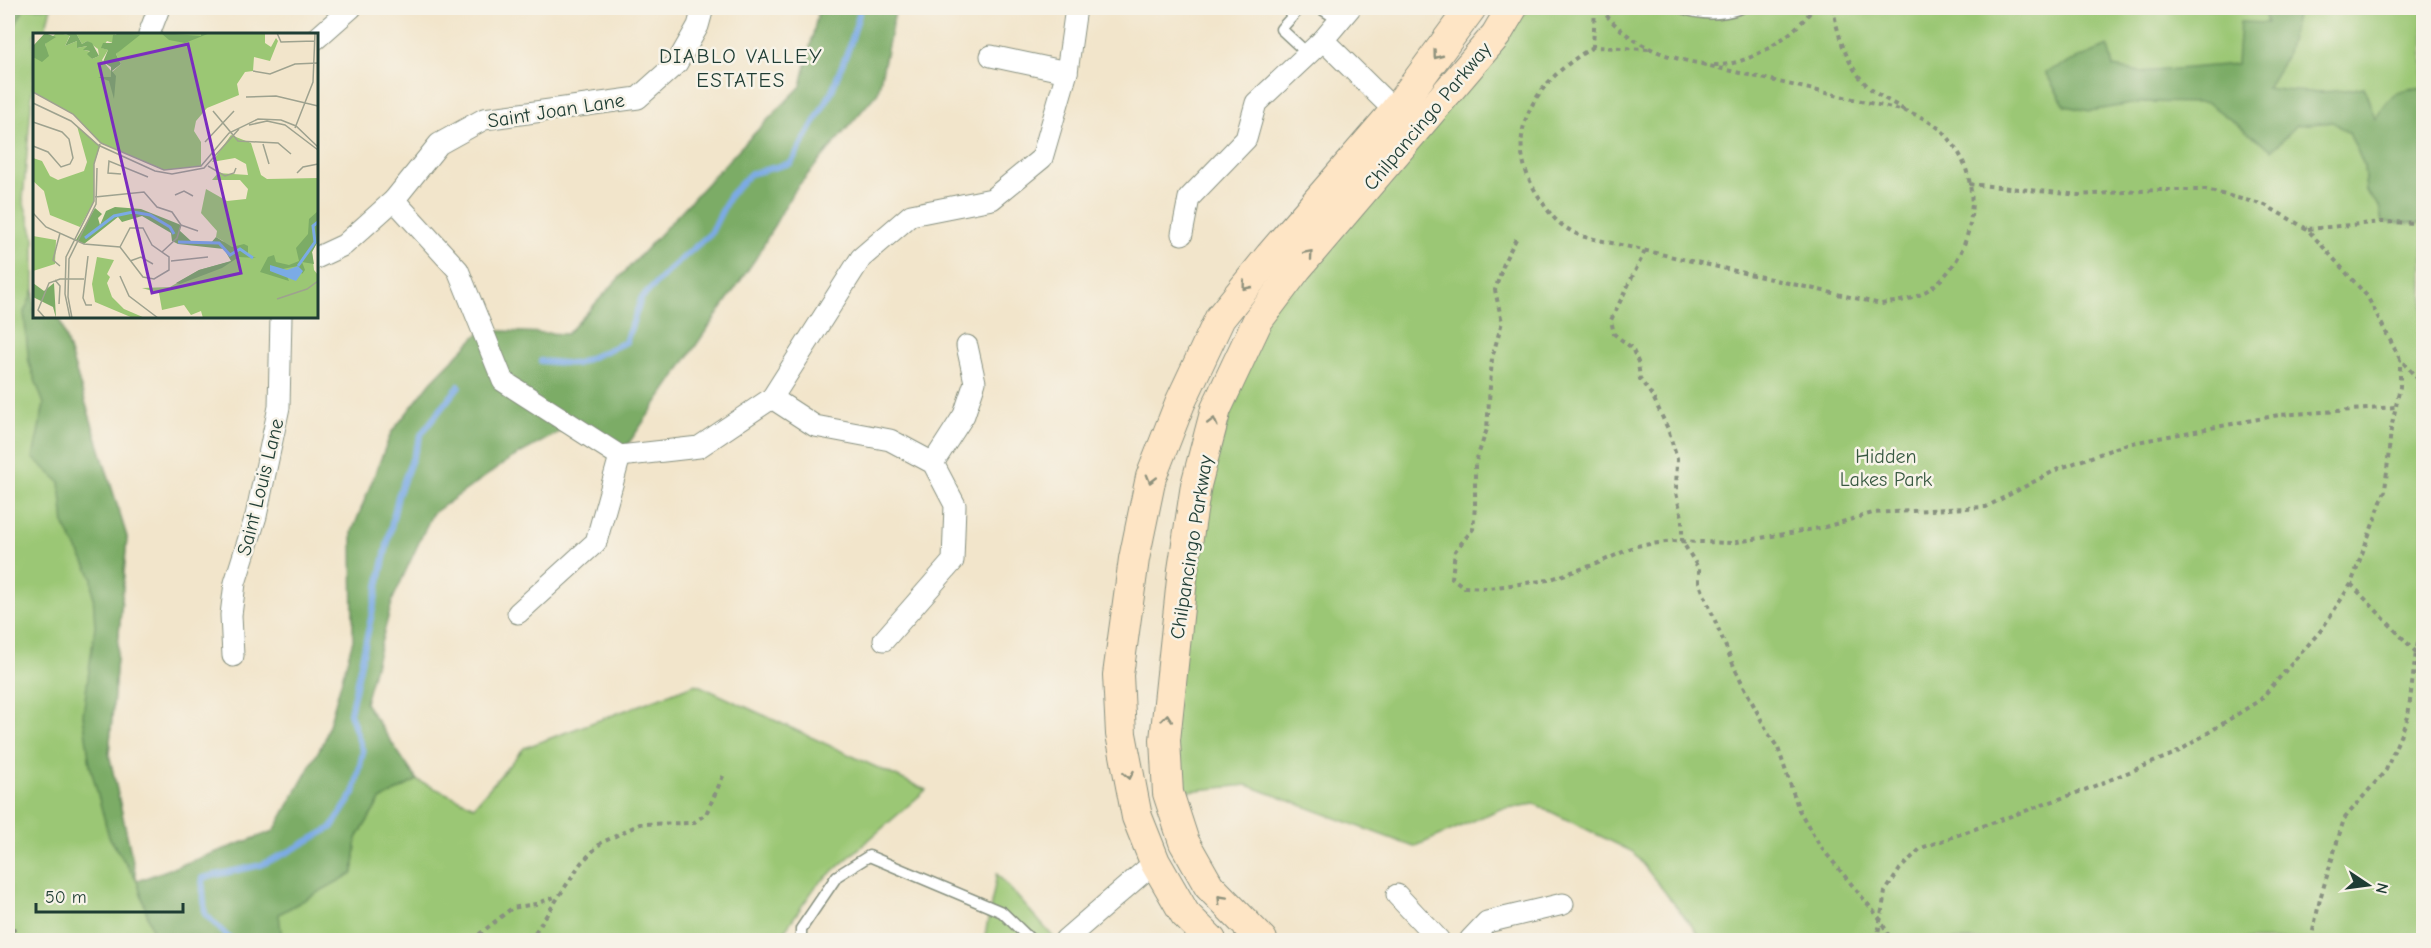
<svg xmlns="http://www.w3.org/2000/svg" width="2431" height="948" font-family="'Comic Neue',sans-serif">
	<rect width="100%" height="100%" fill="#f7f3e8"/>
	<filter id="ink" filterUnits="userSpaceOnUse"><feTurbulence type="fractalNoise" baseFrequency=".0167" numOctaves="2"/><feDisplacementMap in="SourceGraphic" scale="12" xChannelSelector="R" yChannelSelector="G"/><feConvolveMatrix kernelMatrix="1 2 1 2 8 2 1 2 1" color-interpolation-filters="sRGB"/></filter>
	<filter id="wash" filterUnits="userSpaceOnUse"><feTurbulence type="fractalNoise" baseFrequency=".008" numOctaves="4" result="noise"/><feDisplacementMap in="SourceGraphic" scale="24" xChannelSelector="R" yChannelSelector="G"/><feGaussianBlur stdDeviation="1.35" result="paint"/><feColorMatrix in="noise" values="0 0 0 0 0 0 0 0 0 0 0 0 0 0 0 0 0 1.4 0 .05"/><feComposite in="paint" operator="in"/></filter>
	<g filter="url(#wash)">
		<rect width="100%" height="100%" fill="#f2e5cb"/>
		<g fill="#9bc774" stroke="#5d8254" stroke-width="1.5">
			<polygon points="24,8 51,8 44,34 34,34 34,72 23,200 34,236 34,316 59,317 127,537 109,754 137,881 353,873 357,838 380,800 417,780 474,806 524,748 696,684 926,790 816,886 778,940 8,940 8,40"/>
			<polygon points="1512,8 2423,8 2423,89 2409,88 2375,120 2364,87 2319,123 2333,122 2349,133 2364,165 2366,191 2379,206 2382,222 2423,223 2423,940 1703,940 1633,852 1535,804 1500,809 1414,847 1247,785 1168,793 1183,570 1258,320"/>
			<polygon points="997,874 1056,940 984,940"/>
		</g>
		<g fill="#7cac66" stroke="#4e744d" stroke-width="1.5">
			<polygon points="8,8 24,8 8,40"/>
			<polygon points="819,8 896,8 878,92 793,192 756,258 620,456 572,425 512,458 432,514 393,599 365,703 417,780 380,800 357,838 353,873 279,914 282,940 155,940 137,881 109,837 90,765 83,715 95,626 92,577 64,525 60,482 33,458 44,404 29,363 24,312 34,289 34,316 59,317 127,537 109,754 137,881 274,831 325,739 353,640 352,532 391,433 431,382 482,330 567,334 739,149 801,86"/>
			<path d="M2263 8H2298L2286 57 2267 88C2300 93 2332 94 2364 87L2375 119C2391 97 2392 87 2423 89V223L2382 222 2379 206 2366 191 2364 165 2349 133 2333 122 2297 125 2272 150 2208 103 2143 102 2090 111 2065 106 2045 72 2108 46 2113 67 2141 72 2237 64 2240 22 2267 23Z"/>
		</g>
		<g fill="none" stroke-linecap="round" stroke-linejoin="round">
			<g stroke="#7babe5" stroke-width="6">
				<polyline points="541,361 576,364 626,342 641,299 668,271 711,233 730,195 750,174 791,163 831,93 850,45 861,8"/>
				<polyline points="231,940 205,914 202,878 261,865 290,851 331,828 354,793 363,752 350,713 398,496 422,433 459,386"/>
			</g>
		</g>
	</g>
	<g filter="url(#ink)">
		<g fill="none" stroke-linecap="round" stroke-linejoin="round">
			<defs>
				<g id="lane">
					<polyline points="1300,8 1281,29 1307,53"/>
					<polyline points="1320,8 1339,20"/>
					<path d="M1682 8C1703 16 1721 15 1741 8"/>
					<polyline points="801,940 801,929 837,876 869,856 1002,912 1031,940"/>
				</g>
				<g id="street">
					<polyline points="149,34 159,8"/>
					<polyline points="316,39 351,8"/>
					<polyline points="1323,40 1404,120"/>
					<polyline points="991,56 1067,72"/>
					<polyline points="394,200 458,270 503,381 620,456 699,447 772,398 861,258 911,215 992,199 1042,158 1067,72 1076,8"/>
					<polyline points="1182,234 1189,198 1246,139 1256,103 1323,40 1350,8"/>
					<polyline points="316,258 344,245 394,200 439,144 484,119 638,98 677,63 698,26 703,8"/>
					<polyline points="772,398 815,426 890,440 933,463 955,505 953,561 884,640"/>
					<polyline points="933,463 964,415 975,382 967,346"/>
					<polyline points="518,613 596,542 620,456"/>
					<polyline points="233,656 231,615 235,583 256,516 279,407 281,316"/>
					<polyline points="1397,895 1439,940"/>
					<polyline points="1065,940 1155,862"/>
					<polyline points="1470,940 1487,922 1563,904"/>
				</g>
				<g id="secondary">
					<polyline points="1211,940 1185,914 1155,862 1137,817 1121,734 1118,675 1134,559 1151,477 1180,403 1220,318 1270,256 1395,111 1471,8"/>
					<polyline points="1262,940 1209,886 1184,842 1168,793 1165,740 1183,570 1196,485 1216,409 1258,320 1297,268 1496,35 1512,8"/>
				</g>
			</defs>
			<use href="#lane" stroke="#889180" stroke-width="13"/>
			<use href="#street" stroke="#889180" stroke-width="23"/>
			<use href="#secondary" stroke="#889180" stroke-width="32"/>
			<g stroke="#889180" stroke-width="4" stroke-dasharray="4.5 4.5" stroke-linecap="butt">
				<polyline points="1595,8 1593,47 1649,49"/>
				<path d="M1601 8C1625 42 1663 58 1704 64"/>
				<path d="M1833 8C1838 37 1848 70 1872 90 1882 98 1894 103 1904 110"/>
				<path d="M1593 47C1537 80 1497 134 1539 197 1553 219 1558 225 1581 236L1881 304C1893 302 1906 301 1917 296 1977 268 1990 180 1944 133 1934 123 1922 117 1909 112L1701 64"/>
				<path d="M1714 65C1747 67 1796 35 1813 8"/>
				<polyline points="1969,184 2079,195 2157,190 2206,190 2265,205 2307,229 2367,296 2400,359 2424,386"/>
				<polyline points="2308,229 2382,222 2424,223"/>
				<polyline points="1516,239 1505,260 1495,290 1502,322 1492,358 1487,429 1475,464 1475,506 1473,529 1455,551 1452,578 1464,587 1489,588 1548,580 1596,564 1636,546 1673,541 1731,543 1825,527 1873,513 1986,507 2058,469 2127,444 2279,415 2396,407"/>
				<polyline points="1645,251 1611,320 1614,334 1632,348 1638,362 1640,379 1653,397 1668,429 1677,459 1676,493 1682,517 1682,541 1699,569 1699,582 1735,669 1769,735 1778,748 1799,810 1820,846 1880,919 1891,940"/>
				<polyline points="2351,584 2416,652 2424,616"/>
				<polyline points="8,910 17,940"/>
				<polyline points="472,940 512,908 536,904 557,896"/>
				<polyline points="530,940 581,863 601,843 640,824 693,823 706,814 724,774"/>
				<polyline points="1877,940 1885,892 1900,869 1921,848 2082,791 2176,753 2260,700 2322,629 2351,584 2385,491 2391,429 2400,387 2400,359"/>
				<polyline points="2311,940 2320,899 2344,819 2386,770 2408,717 2416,652"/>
			</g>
			<use href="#lane" stroke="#fff" stroke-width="10"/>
			<use href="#street" stroke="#fff" stroke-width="21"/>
			<use href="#secondary" stroke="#fee5c5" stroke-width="30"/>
		</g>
		<defs><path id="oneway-chevron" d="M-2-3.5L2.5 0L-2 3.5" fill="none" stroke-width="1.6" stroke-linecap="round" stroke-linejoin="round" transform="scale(1.5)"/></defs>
		<g stroke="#8e917c">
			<use href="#oneway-chevron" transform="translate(1437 55) rotate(127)"/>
			<use href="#oneway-chevron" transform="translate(1309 254) rotate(-49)"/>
			<use href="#oneway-chevron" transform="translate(1246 286) rotate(129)"/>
			<use href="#oneway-chevron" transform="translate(1213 422) rotate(-75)"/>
			<use href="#oneway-chevron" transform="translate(1151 479) rotate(106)"/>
			<use href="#oneway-chevron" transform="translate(1167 718) rotate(-84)"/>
			<use href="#oneway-chevron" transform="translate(1129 775) rotate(79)"/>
			<use href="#oneway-chevron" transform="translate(1221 899) rotate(-133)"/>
		</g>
	</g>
	<g text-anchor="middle" stroke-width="5" stroke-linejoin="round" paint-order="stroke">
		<g font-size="20" fill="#1f3d34" stroke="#f7f3e8">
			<text transform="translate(556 110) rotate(-9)" y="7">Saint Joan Lane</text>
			<text transform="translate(1427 116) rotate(-50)" y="7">Chilpancingo Parkway</text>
			<text transform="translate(260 487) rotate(-76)" y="7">Saint Louis Lane</text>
			<text transform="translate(1191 547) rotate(-81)" y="7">Chilpancingo Parkway</text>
		</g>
		<g font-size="20" fill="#385941" stroke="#f7f3e8">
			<text x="1886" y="463">Hidden<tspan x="1886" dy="23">Lakes Park</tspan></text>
		</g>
		<g font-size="21" letter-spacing="1.5" fill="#1f3d34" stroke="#f7f3e8">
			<text x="741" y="63">DIABLO VALLEY<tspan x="741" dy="24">ESTATES</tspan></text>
		</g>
	</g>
	<g transform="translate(33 33)">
		<rect width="285" height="285" fill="#f2e5cb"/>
		<path d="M23 0 37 2 32 13 44 8V15L54 13 51 17 58 19 55 21 59 26 66 23 65 16 54 8 49 11 43 0H88L82 1 80 10 74 8 69 15 75 17 69 27 79 39 88 31 83 21 95 9 97 0H232V10L238 14 243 5 245 8 237 28 221 24 220 38 212 39 204 51 206 62 174 75 163 88 161 98 168 109V133L131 137 68 110 40 81 0 59V17L13 15 12 11ZM44 93 67 113 61 131V168L47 194 17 182 11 158 0 148V125L9 128 17 143 25 147 51 138 54 129ZM198 102 218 110 228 142 234 146 285 145V208L279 219 281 237 285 242V285H170L168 278 158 282 151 272 129 277 126 260 109 255 137 254 166 237 199 228 190 208 183 204 184 198 168 180 173 156 194 168 213 166 215 156 207 147H179L185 140 215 142 213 131 202 125 179 129ZM0 203 23 207 22 231 0 238ZM64 224 81 227 74 241 77 244 74 250 79 264 91 276 112 285H100L62 269 59 251Z" fill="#9bc774"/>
		<path d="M12 0 23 4 12 11 16 23 9 29 0 24V13ZM43 0 49 11 54 8 59 10 66 23 59 26 54 21 57 18 50 17 54 13 44 15V8L32 13 37 3 31 0ZM88 0 107 2 83 21 88 31 79 38 83 43 81 66 76 48 65 44H78V34L70 29 75 17 68 15 70 10H79L80 2ZM128 0 168 3V0H177L152 10 136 7ZM82 174 108 176 148 192 146 197 158 208 177 211 183 204 199 214 211 211 215 213V222L223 225 206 224 189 235 147 251 143 250 166 237 198 228 191 216 145 211 139 208 138 200 109 183 89 189 85 184 51 211 43 207 62 175 69 181 65 185 67 192 73 178ZM285 178V208L279 219 281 231 269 229 272 237 269 241 265 233 239 238 254 243 256 248 227 239 235 224 241 222 243 229 256 232 266 228 263 215 275 201 276 186ZM0 250 11 258 21 250 23 285 20 274 0 264Z" fill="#7cac66"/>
		<path d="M237 232 254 237 265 233 270 238 263 248 237 238Z" fill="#7babe5"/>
		<path fill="none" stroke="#7babe5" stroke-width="3" d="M52 205 81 183 100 179 117 182 137 194 141 201M145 209 186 210 197 222 207 216 220 225M265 233 282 209 280 193 285 189"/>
		<path fill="none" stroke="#9ea28f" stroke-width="1.5" d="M244 0 248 9 282 8M220 38 237 41 262 31 285 30M0 59 40 81 68 110 131 137 168 133 196 100 225 86 248 87 263 93 285 114M213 64 243 63 285 73M0 70 38 88 65 112 122 138 139 141 171 135 206 96M180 78 205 108 245 110 258 121M0 89 29 99 36 106 40 125 37 131 28 134 15 119 0 113M216 92 234 88 252 92 285 117M262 95 280 49 282 0M172 109 201 78M230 111 236 131M175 133 192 143 201 140 203 135M264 140 270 134 285 131M88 141 75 140 76 128 115 144M142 162 151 158 160 163M62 164 111 159 124 174 139 179 148 192 144 205 129 219M0 180 13 194 51 211 87 214 110 244 121 246 136 237V224L119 212 110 195H97L87 214M148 192 165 198M27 200 20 227 27 233M55 223 50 265 53 272H59M97 228 108 224 120 231M138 228 175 224M87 243 96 263 125 285M22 247 27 253 26 271M244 266 274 256 285 248M12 285 5 277 16 250 27 246H51M37 285 32 261 33 224 61 168V131L67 111M39 285 35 264 36 226 63 171 64 135"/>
		<path fill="#7b2cbf" fill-opacity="0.15" stroke="#7b2cbf" stroke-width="3" d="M155 11 208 240 119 260 66 31Z"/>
		<rect width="285" height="285" fill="none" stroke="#1f3d34" stroke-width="3"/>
	</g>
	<rect width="2431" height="948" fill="none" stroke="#f7f3e8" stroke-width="30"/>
	<g transform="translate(2368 885) rotate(103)" stroke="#f7f3e8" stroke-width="4.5" paint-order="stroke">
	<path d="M0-4.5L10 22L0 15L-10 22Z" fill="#1f3d34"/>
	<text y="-9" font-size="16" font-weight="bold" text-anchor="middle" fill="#1f3d34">N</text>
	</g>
	<path d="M36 903v9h147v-9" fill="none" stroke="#1f3d34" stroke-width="3"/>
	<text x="45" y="903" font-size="18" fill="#1f3d34" stroke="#f7f3e8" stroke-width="4.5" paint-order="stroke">50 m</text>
</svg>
